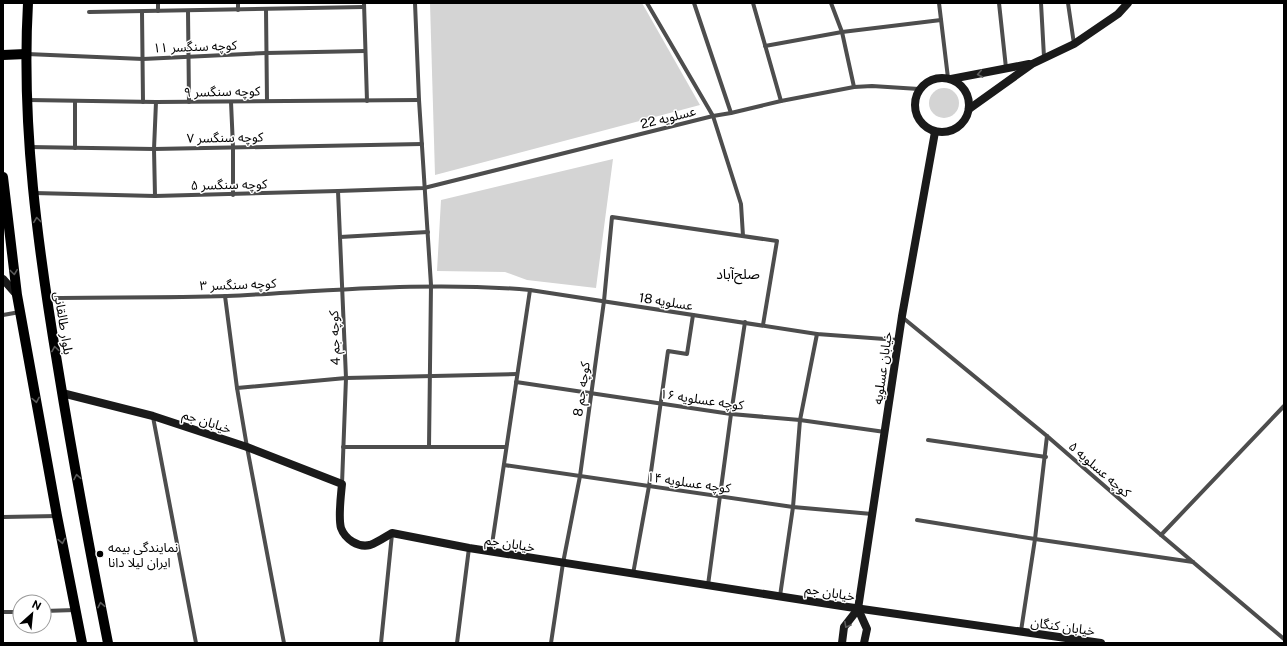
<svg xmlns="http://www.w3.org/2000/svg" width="1287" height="646" font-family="'Public Sans','Noto Sans Arabic',sans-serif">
	<rect width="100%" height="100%" fill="#fff"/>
	<g fill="#d4d4d4">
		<polygon points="430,3 642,3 700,105 435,175"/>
		<circle cx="944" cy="103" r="15"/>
		<polygon points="613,159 596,288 527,280 505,272 437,271 441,200"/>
	</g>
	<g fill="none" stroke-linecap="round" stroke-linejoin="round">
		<g stroke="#4d4d4d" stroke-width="4">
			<polyline points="158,3 158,11"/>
			<polyline points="238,3 238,10"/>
			<polyline points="364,3 367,101"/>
			<polyline points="415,3 419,100 431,285 429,447"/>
			<polyline points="647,3 713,116 741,204 743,236"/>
			<polyline points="694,3 731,113"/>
			<polyline points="753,3 781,101"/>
			<polyline points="831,3 842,32 854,87"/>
			<polyline points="939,3 948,78"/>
			<polyline points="999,3 1006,68"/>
			<polyline points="1041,3 1044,57"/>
			<polyline points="1068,3 1074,44"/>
			<polyline points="266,9 267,101"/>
			<polyline points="188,11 189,102"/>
			<polyline points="89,12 364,7"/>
			<polyline points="142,12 143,102"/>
			<polyline points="765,46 842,32 941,20"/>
			<polyline points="27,54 143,59 266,53 365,51"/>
			<polyline points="28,100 156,102 419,100"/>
			<polyline points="231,102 233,147 233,195"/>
			<polyline points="29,147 154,149 422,144"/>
			<polyline points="75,148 75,101"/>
			<polyline points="338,191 346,378 342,484"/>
			<polyline points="34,193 155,196 338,191 424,188 713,116 731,113 781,101 854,87 872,86 919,89"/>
			<polyline points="155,196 154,149 156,102"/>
			<polyline points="340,237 428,232"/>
			<polyline points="225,296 237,388 247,447 284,643"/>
			<path d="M48 298C108 297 168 298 227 296 328 291 429 281 530 290L817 334 898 340"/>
			<polyline points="3,315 20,312"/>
			<polyline points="902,317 1047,436 1161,535 1284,639"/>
			<polyline points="516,382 731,414 800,420 885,432"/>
			<polyline points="237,388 346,378 517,374"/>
			<polyline points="153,417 196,643"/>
			<polyline points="928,440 1046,457"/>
			<polyline points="343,447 506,447"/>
			<polyline points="504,465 793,507 872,514"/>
			<polyline points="3,517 57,516"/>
			<polyline points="917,520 1035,539 1193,562"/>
			<polyline points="1161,535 1284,406"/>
			<polyline points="491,551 530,290"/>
			<polyline points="633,574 649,486 668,351 687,354 693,315"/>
			<polyline points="708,585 731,414 745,322"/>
			<polyline points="780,596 793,507 800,420 817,334"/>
			<polyline points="44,611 75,610"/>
			<polyline points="3,612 20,612"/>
			<polyline points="1021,631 1035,539 1047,436"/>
			<polyline points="381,643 392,534"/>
			<polyline points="457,643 469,548"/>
			<polyline points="551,643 563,563 580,476 604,301 612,217 777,241 763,325"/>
		</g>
		<g stroke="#1a1a1a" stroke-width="8">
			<circle cx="942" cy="105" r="27"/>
			<polyline points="951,79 1029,64"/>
			<polyline points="969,109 1032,64 1074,44 1118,14 1128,3"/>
			<polyline points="3,279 17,295"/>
			<path d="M62 393 153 416 247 447 342 484C341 495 338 517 341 528 345 539 358 548 370 545 378 542 385 537 392 533L469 548 848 607 1101 643"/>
			<polyline points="858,609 867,629 864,643"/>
			<polyline points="842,643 844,627 858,609 902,316 935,132"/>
		</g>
		<g stroke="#000" stroke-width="10">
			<path d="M28 3C21 126 38 248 58 368 73 460 90 552 108 643"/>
			<polyline points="3,55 26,54"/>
			<polyline points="3,177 17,295 57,516 82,643"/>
		</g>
	</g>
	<defs><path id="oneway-chevron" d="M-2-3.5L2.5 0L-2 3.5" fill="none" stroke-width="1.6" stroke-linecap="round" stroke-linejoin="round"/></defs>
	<g stroke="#5f5f5f">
		<use href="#oneway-chevron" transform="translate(980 74) rotate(169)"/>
		<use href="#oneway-chevron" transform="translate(847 625) rotate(119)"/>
	</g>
	<g stroke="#595959">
		<use href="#oneway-chevron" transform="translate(37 220) rotate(-97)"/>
		<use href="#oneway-chevron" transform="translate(14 272) rotate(83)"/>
		<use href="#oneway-chevron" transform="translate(55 349) rotate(-99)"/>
		<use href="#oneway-chevron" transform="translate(36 400) rotate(80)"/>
		<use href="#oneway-chevron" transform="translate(77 477) rotate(-100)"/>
		<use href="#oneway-chevron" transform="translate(62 541) rotate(79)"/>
		<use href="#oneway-chevron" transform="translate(101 605) rotate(-101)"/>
	</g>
	<circle fill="#000" stroke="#fff" stroke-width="1.5" cx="100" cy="554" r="4"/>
	<g text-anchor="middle" stroke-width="3" stroke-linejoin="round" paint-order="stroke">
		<g font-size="13" fill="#000" stroke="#fff">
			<text transform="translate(195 46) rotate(-2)" y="5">کوچه سنگسر ۱۱</text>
			<text transform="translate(222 91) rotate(-1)" y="5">کوچه سنگسر ۹</text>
			<text transform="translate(668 117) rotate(-14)" y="5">عسلویه 22</text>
			<text transform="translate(225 137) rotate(-1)" y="5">کوچه سنگسر ۷</text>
			<text transform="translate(229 184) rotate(-1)" y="5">کوچه سنگسر ۵</text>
			<text transform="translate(238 284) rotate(-2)" y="5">کوچه سنگسر ۳</text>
			<text transform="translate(666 301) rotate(9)" y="5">عسلویه 18</text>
			<text transform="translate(64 323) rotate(81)" y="5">بلوار طالقانی</text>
			<text transform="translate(334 338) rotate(-92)" y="5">کوچه جم 4</text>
			<text transform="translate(882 368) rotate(-82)" y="5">خیابان عسلویه</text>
			<text transform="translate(581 389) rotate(-82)" y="5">کوچه جم 8</text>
			<text transform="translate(702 399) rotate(8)" y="5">کوچه عسلویه ۱۶</text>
			<text transform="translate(207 421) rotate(18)" y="5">خیابان جم</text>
			<text transform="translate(1100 469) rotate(41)" y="5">کوچه عسلویه ۵</text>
			<text transform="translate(689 482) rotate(8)" y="5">کوچه عسلویه ۱۴</text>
			<text transform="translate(510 543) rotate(9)" y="5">خیابان جم</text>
			<text transform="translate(830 592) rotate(9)" y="5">خیابان جم</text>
			<text transform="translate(1063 626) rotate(8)" y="5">خیابان کنگان</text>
		</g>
		<g font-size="13" fill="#000" stroke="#fff" text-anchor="start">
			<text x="108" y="552">نمایندگی بیمه<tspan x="108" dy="15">ایران لیلا دانا</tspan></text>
		</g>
		<g font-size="14" fill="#000" stroke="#fff">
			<text x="738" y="279">صلح‌آباد</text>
		</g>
	</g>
	<rect width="1287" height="646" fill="none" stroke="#000000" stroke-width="8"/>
	<g transform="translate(32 614) rotate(27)"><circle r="19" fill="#ffffff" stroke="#999999"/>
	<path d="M0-3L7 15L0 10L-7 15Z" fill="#000000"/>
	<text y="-6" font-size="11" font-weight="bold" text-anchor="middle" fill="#000000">N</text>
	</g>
</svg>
